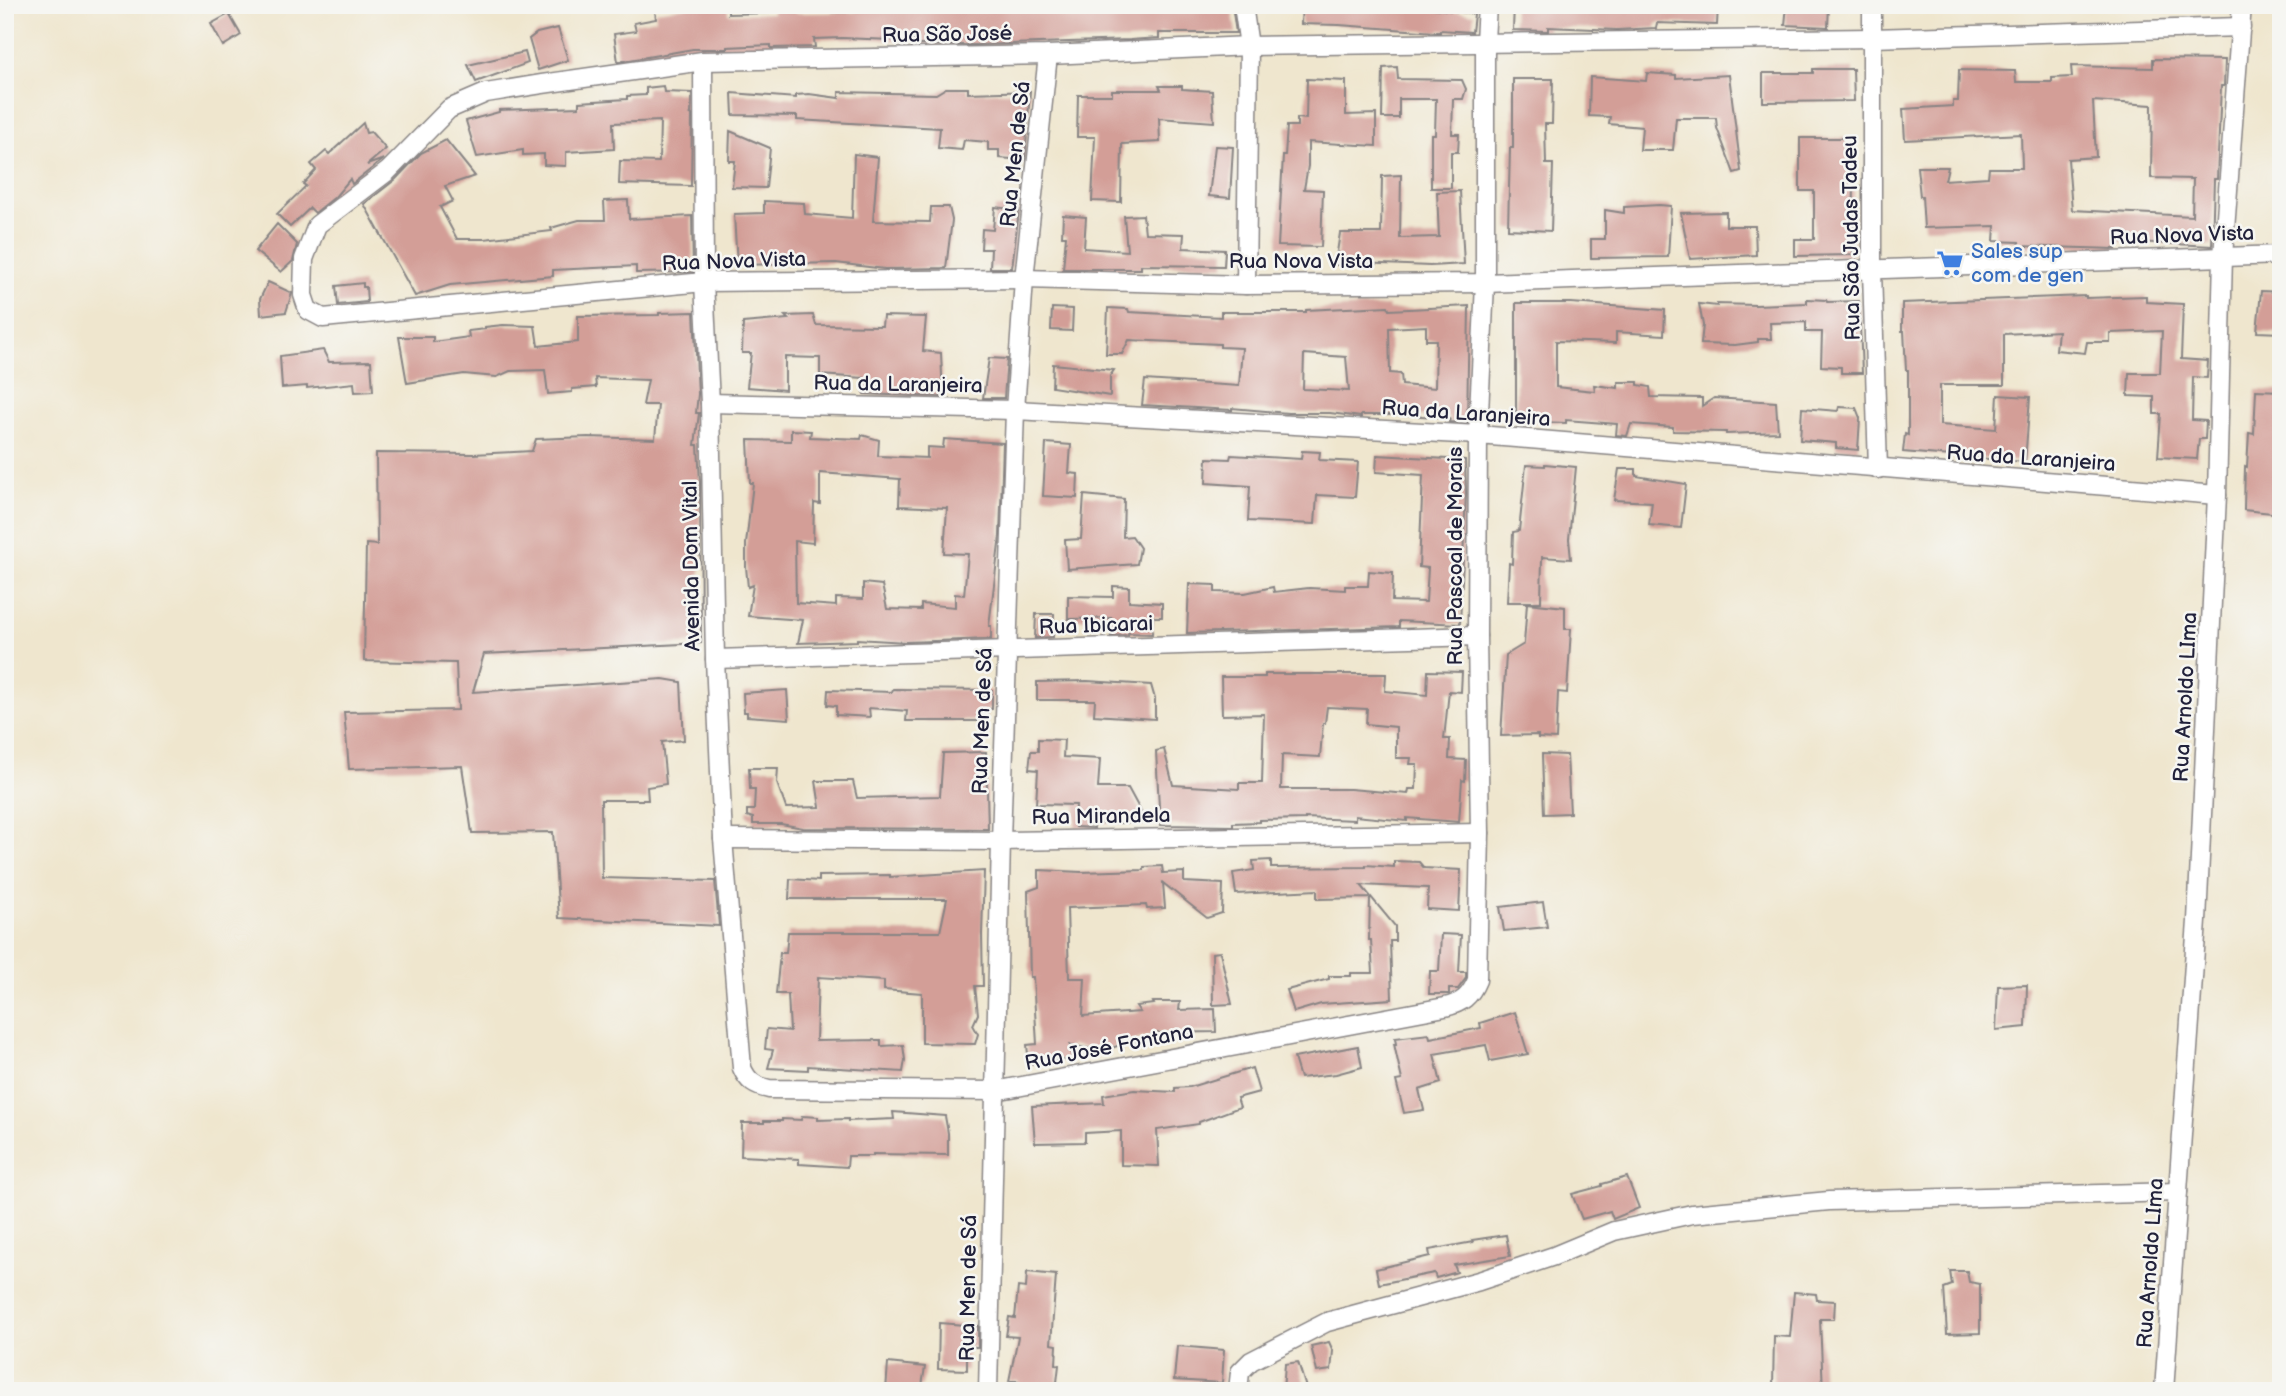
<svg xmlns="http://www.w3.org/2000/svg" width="2286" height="1396" font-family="'Balsamiq Sans',sans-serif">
	<rect width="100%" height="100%" fill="#f6f6f2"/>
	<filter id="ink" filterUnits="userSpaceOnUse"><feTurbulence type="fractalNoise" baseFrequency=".0143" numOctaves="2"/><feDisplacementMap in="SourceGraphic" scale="14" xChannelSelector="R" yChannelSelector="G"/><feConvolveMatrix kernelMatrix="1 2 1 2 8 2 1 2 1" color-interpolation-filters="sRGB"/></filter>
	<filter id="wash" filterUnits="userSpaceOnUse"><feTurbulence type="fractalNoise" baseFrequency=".00686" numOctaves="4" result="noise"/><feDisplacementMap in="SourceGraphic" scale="28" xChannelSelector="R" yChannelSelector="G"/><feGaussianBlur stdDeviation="1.57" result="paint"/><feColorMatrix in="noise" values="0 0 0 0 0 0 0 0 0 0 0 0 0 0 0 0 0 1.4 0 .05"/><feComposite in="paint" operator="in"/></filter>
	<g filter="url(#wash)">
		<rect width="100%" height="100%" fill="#efe6ce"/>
		<g id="blocks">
			<g fill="#d39e97" fill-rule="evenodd">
				<polygon points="698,5 728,5 728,14 772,13 772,5 794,5 794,13 856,12 856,5 913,5 913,11 977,10 977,5 1232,5 1236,33 1159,33 1159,38 1130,40 976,45 917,45 917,41 842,38 814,39 815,47 771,48 771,45 727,47 727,49 693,49 618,62 614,34 636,31 634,23 656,19 655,11"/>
				<polygon points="1302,5 1412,5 1474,14 1472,32 1440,30 1440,32 1435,32 1339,25 1301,24"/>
				<polygon points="1514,5 1600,7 1600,5 1718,5 1717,25 1657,23 1656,28 1617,30 1548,27 1548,31 1513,30"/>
				<polygon points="1787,5 1829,5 1828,27 1785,25"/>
				<polygon points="229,14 241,35 223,46 211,24"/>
				<polygon points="558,28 568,60 538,70 529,39 537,33"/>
				<polygon points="525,52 528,63 476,82 468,65"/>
				<path d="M2153 59 2225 60 2224 86H2221L2217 179H2214L2212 246 2117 241 2116 249 2019 246V242L1994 241 1995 226 1924 228 1922 196H1920L1917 167H1948L1945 180 1988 177 1989 168H2022L2021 134 1905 140 1903 109 1953 106V101H1958L1959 70 2015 71 2016 82H2052V78L2072 77 2071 66 2153 68ZM2093 101 2152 105 2151 178 2193 179 2192 216 2072 210 2068 159 2096 157Z"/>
				<polygon points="1397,67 1398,79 1462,80 1466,89 1463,99 1453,99 1452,134 1459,134 1458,152 1451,152 1451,188 1431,188 1431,134 1435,134 1436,99 1399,99 1399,118 1382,118 1383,68"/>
				<polygon points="1813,69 1853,69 1854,101 1763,102 1763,73 1813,73"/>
				<polygon points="1647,73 1676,75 1676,78 1729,75 1741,171 1734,173 1717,128 1716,118 1676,118 1673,150 1640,150 1642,127 1609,124 1610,117 1589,116 1590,77 1646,81"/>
				<polygon points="1307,79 1346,81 1346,115 1376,114 1376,146 1308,142 1308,166 1304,189 1323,190 1321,247 1278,246 1283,156 1285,156 1287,126 1297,126 1297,118 1306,119"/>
				<polygon points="1513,79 1553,79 1552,124 1545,124 1546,164 1553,164 1551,231 1508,229 1510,148 1513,148"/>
				<polygon points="663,86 664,92 692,93 691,114 689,113 692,115 691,186 619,184 620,161 659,162 660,121 613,123 614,149 566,152 566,166 544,165 544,154 523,155 523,150 477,157 466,121 499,112 499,110 579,107 579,102 627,99 627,96 646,95 646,88"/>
				<polygon points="1159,86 1182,86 1182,89 1212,91 1214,122 1159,118 1160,142 1122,144 1121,202 1092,201 1095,137 1077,137 1078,95 1112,95 1112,90 1161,90"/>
				<polygon points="946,88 968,88 968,93 1030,91 1025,160 999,158 999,150 988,150 988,142 964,140 962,150 938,148 940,128 797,120 797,116 733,115 732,93 796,98 796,95 809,94 839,98 839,92 936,94"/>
				<polygon points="363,123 366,133 371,132 386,149 367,165 384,159 352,184 350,179 335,197 315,213 310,208 290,227 277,214 306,186 303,184 316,170 311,164 326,151 329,154"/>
				<polygon points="730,131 770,148 766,188 732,187 735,161 729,161"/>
				<polygon points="1800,138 1851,138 1852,177 1854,177 1853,255 1795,256 1795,239 1814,239 1814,191 1800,191"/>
				<polygon points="446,140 475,176 445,186 453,201 440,207 457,239 484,239 552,231 551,228 579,220 605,220 604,201 628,200 629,219 692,216 693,272 636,273 636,266 553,270 553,276 450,285 415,296 364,204 396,179 421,153"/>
				<polygon points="1215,146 1233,147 1230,198 1209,196"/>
				<polygon points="854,154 878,157 873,221 930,222 931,207 949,207 952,220 946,268 885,269 836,263 737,265 734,214 764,213 764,201 804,203 805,214 852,218"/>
				<polygon points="1401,175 1400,238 1439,237 1437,192 1460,191 1464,264 1430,266 1359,263 1359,265 1335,265 1340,233 1381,233 1382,176"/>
				<polygon points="1659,205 1671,206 1668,257 1591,258 1591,239 1605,239 1605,210 1624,213 1624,207"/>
				<polygon points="995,207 1019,210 1012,268 990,268 991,249 981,249 982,229 993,230"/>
				<polygon points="1726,212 1726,226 1755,226 1756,255 1690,259 1681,213"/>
				<polygon points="1063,215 1086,217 1084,248 1127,251 1124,216 1143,215 1145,233 1184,234 1183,248 1225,250 1224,266 1141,265 1141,269 1063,269 1066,236 1062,236"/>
				<polygon points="277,224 297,244 293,261 281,272 255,251"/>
				<polygon points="268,282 292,293 286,312 261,315 260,299"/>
				<polygon points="363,283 363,287 366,287 367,302 338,305 336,286"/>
				<polygon points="2261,291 2281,292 2281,333 2257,332"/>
				<polygon points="2086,296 2086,298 2146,296 2146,302 2183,304 2181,359 2208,361 2207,378 2193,377 2192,420 2206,421 2205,439 2199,439 2197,459 2158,457 2161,414 2154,414 2154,397 2128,396 2129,373 2160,373 2162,331 2110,333 2110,342 2087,342 2085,353 2056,350 2058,331 2004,334 2004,385 1940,385 1940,425 1996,429 1998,395 2030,397 2025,462 1903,452 1905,434 1908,435 1908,370 1906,370 1904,331 1902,331 1902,303"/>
				<polygon points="1807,299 1826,300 1827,302 1859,301 1862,373 1841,373 1841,367 1821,366 1822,332 1806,332 1806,322 1770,323 1771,339 1758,339 1758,342 1735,345 1701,344 1703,325 1699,304 1717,306 1717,304 1756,305 1807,303"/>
				<polygon points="1516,303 1571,303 1665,310 1664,335 1616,332 1616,343 1556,341 1556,387 1595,391 1594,385 1618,388 1618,382 1638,382 1638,385 1650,387 1651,397 1702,398 1702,406 1714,398 1776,402 1778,432 1726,434 1726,432 1673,431 1673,427 1631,424 1627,436 1616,435 1617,424 1566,420 1566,423 1516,421"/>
				<path d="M1388 306 1389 310 1469 306 1467 423 1449 422 1450 418 1406 415H1361V417L1330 413H1288L1232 408V410L1142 405 1145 380 1239 386 1242 348 1220 347V344L1129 340 1122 354H1106L1108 308 1128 309 1129 312 1221 317V312H1306V310ZM1426 326V340H1436L1435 388 1402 385 1401 374 1390 373 1389 328ZM1304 354 1346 357 1349 391 1303 389Z"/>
				<polygon points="1052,308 1073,309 1072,331 1051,330"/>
				<polygon points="694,312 698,394 696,413 699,413 695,445 698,445 700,483 701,643 484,654 473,692 663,679 681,682 684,740 662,742 666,784 647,787 648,800 601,800 602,878 715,881 719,926 559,918 553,832 472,833 462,766 349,769 344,712 458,710 456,663 364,661 366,544 377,545 376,453 473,454 532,451 536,439 588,437 655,439 658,405 643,405 648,380 595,378 596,387 572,389 572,392 548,394 545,370 510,371 497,377 464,374 407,383 399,337 433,337 433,342 469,337 468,331 485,329 485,327 503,325 535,326 538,346 578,342 578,316 659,315 659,313"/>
				<polygon points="813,315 816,325 882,326 883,316 926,317 923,351 941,353 943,397 864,394 864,378 820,375 820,358 785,357 785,390 747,387 751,353 742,353 743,323 788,319 785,316"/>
				<polygon points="323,350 329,362 371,361 373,391 355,392 354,383 307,388 307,386 282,388 280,356"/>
				<polygon points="989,358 1007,359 1004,398 983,398"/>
				<polygon points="1053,364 1114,370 1110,376 1110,396 1052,387"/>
				<polygon points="2256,390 2281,391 2281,514 2244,510 2245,466 2247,467 2249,433 2254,434"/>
				<polygon points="1839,407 1856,408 1860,418 1858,450 1836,448 1836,443 1800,440 1802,408 1838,411"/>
				<path d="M791 430 811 431 810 437 861 439 862 435 879 440 878 456 927 458V447L943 448 944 439 1003 443 1000 536 989 626H991V639L906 642 857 639V641L798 643 803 620 748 616 753 585 748 587 746 567V544L753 483H750L748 440 791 441ZM820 473 900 479 899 506 947 508 944 553 968 554 964 595 955 594V607L921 604V610L887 609 882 585 863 583V599L836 598V606L796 603 795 541 813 543 814 503 820 504Z"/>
				<polygon points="1046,443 1071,445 1069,473 1078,474 1077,498 1043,496"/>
				<polygon points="1302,451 1320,452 1319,460 1358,462 1355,497 1317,495 1315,524 1248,521 1250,486 1206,483 1207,458 1230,459 1231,455 1301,459"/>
				<polygon points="1377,455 1465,460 1466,493 1460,624 1399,621 1399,627 1187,633 1189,584 1215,585 1215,592 1245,593 1273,587 1274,592 1309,588 1345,590 1345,586 1368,586 1369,571 1393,573 1392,601 1426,602 1428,568 1419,567 1423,475 1376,472"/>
				<polygon points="1545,464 1576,467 1569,539 1571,559 1542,557 1541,602 1507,602 1509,563 1512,564 1513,532 1519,531 1526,465 1545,466"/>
				<polygon points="1619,469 1636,469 1636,476 1686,484 1681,528 1649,525 1652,502 1614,500"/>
				<polygon points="1084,495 1124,499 1123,537 1132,536 1140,548 1137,564 1067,569 1065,540 1081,539"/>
				<polygon points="1113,586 1129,587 1129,601 1162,603 1162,617 1153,617 1152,634 1128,633 1128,635 1111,636 1112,618 1068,619 1068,596 1113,597"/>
				<polygon points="1527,603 1565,607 1565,629 1571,629 1567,693 1558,692 1556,739 1538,738 1538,735 1501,736 1506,655 1524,644"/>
				<polygon points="1036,614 1054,614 1053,637 1035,638"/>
				<path d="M1428 671 1462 672 1461 692 1449 691 1444 739H1450L1449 759 1466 760 1465 781 1462 780 1459 822 1407 818V821L1355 816V820L1305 818V819L1259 820V822L1233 823V826L1160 825 1156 751 1164 749 1173 785 1239 789V783H1262L1264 714 1222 715 1221 677H1265V674H1386L1385 691 1427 695ZM1327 707 1367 709 1366 724 1396 727V758H1411L1410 764H1417L1416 789H1409L1408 794 1350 789H1281L1282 755 1320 757 1323 723H1325Z"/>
				<polygon points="1087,681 1151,685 1155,699 1155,719 1094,715 1095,700 1037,700 1037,682"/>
				<polygon points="893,689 992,690 992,709 987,709 987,721 906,721 907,711 869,708 870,717 836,715 836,706 827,705 828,690 892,692"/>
				<polygon points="787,690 789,719 747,716 747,712 744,712 743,693"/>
				<polygon points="1038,739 1064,740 1063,757 1100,759 1098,788 1128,788 1147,823 1094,823 1094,828 1075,827 1076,805 1036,804 1038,770 1029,769 1031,751 1038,751"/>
				<polygon points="986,752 988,829 803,828 781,824 753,824 753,818 747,816 747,810 754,810 755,789 750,789 749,768 778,768 777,783 786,808 820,807 816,781 853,781 857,798 940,796 943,753"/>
				<polygon points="1542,754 1567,755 1570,813 1544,814"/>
				<polygon points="1271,860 1271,868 1366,867 1366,865 1394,867 1394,861 1419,862 1424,868 1461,870 1459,911 1427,909 1428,888 1361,885 1395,926 1395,941 1390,941 1392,999 1321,1004 1294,1012 1287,990 1329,979 1329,976 1351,976 1351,973 1373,973 1371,940 1369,940 1370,898 1317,899 1317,890 1236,894 1233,873 1254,870 1253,861"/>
				<polygon points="1162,866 1163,873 1184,872 1184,882 1223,884 1222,913 1207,918 1163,883 1165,908 1147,909 1146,905 1067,908 1069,978 1085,978 1083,1016 1140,1012 1136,1006 1154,1004 1153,1002 1180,1002 1179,1010 1215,1009 1216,1032 1158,1033 1102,1051 1070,1045 1072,1059 1029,1064 1027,1045 1037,1044 1033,977 1030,977 1028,891 1039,887 1039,870 1081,872 1144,870 1144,867"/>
				<polygon points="984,871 982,934 983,986 975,986 978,1014 973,1025 978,1034 975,1044 922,1043 922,993 884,990 884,981 818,977 816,1041 881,1040 881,1046 903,1045 905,1060 903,1072 808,1066 808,1070 768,1068 773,1050 765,1049 767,1029 790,1031 788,994 776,994 780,953 786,953 788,932 940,932 947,899 789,899 790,879 819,881 819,876 890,875 890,877"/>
				<polygon points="1543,902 1547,927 1504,931 1500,907"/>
				<polygon points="1441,934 1461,935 1459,972 1466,972 1466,978 1458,989 1449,989 1449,994 1429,994 1430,971 1439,971"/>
				<polygon points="1220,952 1232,1004 1213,1005 1212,953"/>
				<polygon points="2027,985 2026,1027 1996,1030 1998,986"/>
				<polygon points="1515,1012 1528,1054 1490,1061 1486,1045 1434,1054 1441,1083 1419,1090 1424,1110 1404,1113 1396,1081 1402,1080 1394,1044 1396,1044 1395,1038 1429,1034 1430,1038 1481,1028 1480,1023"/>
				<polygon points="1358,1046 1362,1067 1336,1074 1300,1078 1294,1058"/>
				<polygon points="1252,1068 1259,1092 1237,1098 1240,1107 1199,1122 1199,1124 1157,1130 1159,1166 1121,1165 1121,1131 1085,1133 1085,1142 1035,1143 1032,1106 1104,1103 1103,1095 1134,1090 1175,1092 1175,1088 1190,1087"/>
				<polygon points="893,1112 945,1116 948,1133 948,1155 873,1154 873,1156 848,1156 847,1167 799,1164 799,1159 741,1156 742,1123 764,1123 764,1121 782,1121 782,1119 801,1120 802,1116 818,1117 818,1120 848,1119 848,1121 894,1119"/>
				<polygon points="1627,1177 1639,1208 1613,1219 1610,1211 1582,1219 1572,1194 1602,1186 1602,1184"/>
				<polygon points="1506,1235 1510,1256 1454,1265 1457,1272 1436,1278 1434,1273 1379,1284 1376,1269 1430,1256 1429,1250 1473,1242 1472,1240"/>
				<polygon points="1950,1271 1967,1271 1969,1282 1980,1284 1980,1333 1947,1334 1944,1288 1952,1285"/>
				<polygon points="1027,1272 1056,1275 1051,1344 1057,1345 1056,1364 1059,1365 1056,1391 1018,1391 1018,1381 1009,1381 1018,1337 1006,1336 1009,1317 1015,1318 1018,1287 1026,1288"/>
				<polygon points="1794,1292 1816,1294 1817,1300 1835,1301 1834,1319 1820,1319 1823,1391 1797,1391 1773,1387 1774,1336 1790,1337"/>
				<polygon points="939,1323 978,1326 978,1347 967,1347 967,1370 938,1369"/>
				<polygon points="1329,1342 1333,1351 1331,1370 1317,1372 1311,1346"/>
				<polygon points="1177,1346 1224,1350 1222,1383 1174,1380"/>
				<polygon points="1298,1362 1307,1391 1283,1391 1285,1364"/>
				<polygon points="888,1363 925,1367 922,1386 917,1387 917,1391 886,1391"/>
			</g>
		</g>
	</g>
	<g filter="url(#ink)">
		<use href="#blocks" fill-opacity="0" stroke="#888484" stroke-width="2"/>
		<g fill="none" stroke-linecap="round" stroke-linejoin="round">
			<defs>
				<g id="minor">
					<polyline points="1243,5 1249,46 1246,285"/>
					<polyline points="1872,5 1872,270 1878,469"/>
					<polyline points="2241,27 1872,38 1249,46 1048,55 703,61 542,84 486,93 449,109 388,171 317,225 304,259 303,295 308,310 323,318 704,282 1024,279 1246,285 1485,283 2281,255"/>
					<path d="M703 61 704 282 710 403 715 659 723 839 742 1068C748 1082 755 1086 769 1089L995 1091 1445 1007C1462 1003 1470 997 1477 980L1480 833 1477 636 1478 435 1485 283V41L1487 5"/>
					<polyline points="710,403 1015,410 1478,435 2217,495"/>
					<polyline points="715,659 1477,636"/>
					<polyline points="723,839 1001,841 1480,833"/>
					<polyline points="988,1391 1001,841 1015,410 1024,279 1048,55"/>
					<polyline points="1238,1391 1240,1372 1251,1361 1327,1322 1479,1281 1554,1256 1614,1231 1692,1214 1829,1201 2178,1192"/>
					<polyline points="2164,1391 2197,921 2217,495 2223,256 2242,5"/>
				</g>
			</defs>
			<use href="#minor" stroke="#888484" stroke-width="21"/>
			<use href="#minor" stroke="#fff" stroke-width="18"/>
		</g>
	</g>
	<defs>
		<symbol id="supermarket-bare" viewBox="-9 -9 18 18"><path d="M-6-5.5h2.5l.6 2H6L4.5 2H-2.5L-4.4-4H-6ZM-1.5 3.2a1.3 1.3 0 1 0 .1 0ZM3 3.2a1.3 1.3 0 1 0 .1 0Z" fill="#3f7fe0" stroke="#f6f6f2" stroke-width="2.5" paint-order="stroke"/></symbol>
	</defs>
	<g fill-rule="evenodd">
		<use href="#supermarket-bare" x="1931" y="244" width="38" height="38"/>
	</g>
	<g text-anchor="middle" stroke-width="5" stroke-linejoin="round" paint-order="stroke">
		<g font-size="21" fill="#22223b" stroke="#f6f6f2">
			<text transform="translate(947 34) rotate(-1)" y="7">Rua São José</text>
			<text transform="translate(1015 154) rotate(-84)" y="7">Rua Men de Sá</text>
			<text transform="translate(2182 235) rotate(-2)" y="7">Rua Nova Vista</text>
			<text transform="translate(1851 238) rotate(-91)" y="7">Rua São Judas Tadeu</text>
			<text transform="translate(734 261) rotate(-2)" y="7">Rua Nova Vista</text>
			<text x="1301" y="268">Rua Nova Vista</text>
			<text transform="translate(898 384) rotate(1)" y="7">Rua da Laranjeira</text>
			<text transform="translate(1466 413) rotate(4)" y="7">Rua da Laranjeira</text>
			<text transform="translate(2031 458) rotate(4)" y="7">Rua da Laranjeira</text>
			<text transform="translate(1455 556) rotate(-90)" y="7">Rua Pascoal de Morais</text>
			<text transform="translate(691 566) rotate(-91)" y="7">Avenida Dom Vital</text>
			<text transform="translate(1096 625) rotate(-2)" y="7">Rua Ibicarai</text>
			<text transform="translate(2185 697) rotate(-87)" y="7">Rua Arnoldo LIma</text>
			<text transform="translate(982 721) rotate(-88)" y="7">Rua Men de Sá</text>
			<text transform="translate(1101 816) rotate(-1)" y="7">Rua Mirandela</text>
			<text transform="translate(1109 1047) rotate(-11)" y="7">Rua José Fontana</text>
			<text transform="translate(2150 1263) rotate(-86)" y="7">Rua Arnoldo LIma</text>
			<text transform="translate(968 1288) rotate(-89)" y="7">Rua Men de Sá</text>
		</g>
		<g font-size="21" fill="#366cbe" stroke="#f6f6f2" text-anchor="start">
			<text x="1971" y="258">Sales sup<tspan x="1971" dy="24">com de gen</tspan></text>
		</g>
	</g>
	<rect width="2286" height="1396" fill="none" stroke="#f6f6f2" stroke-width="28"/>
</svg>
